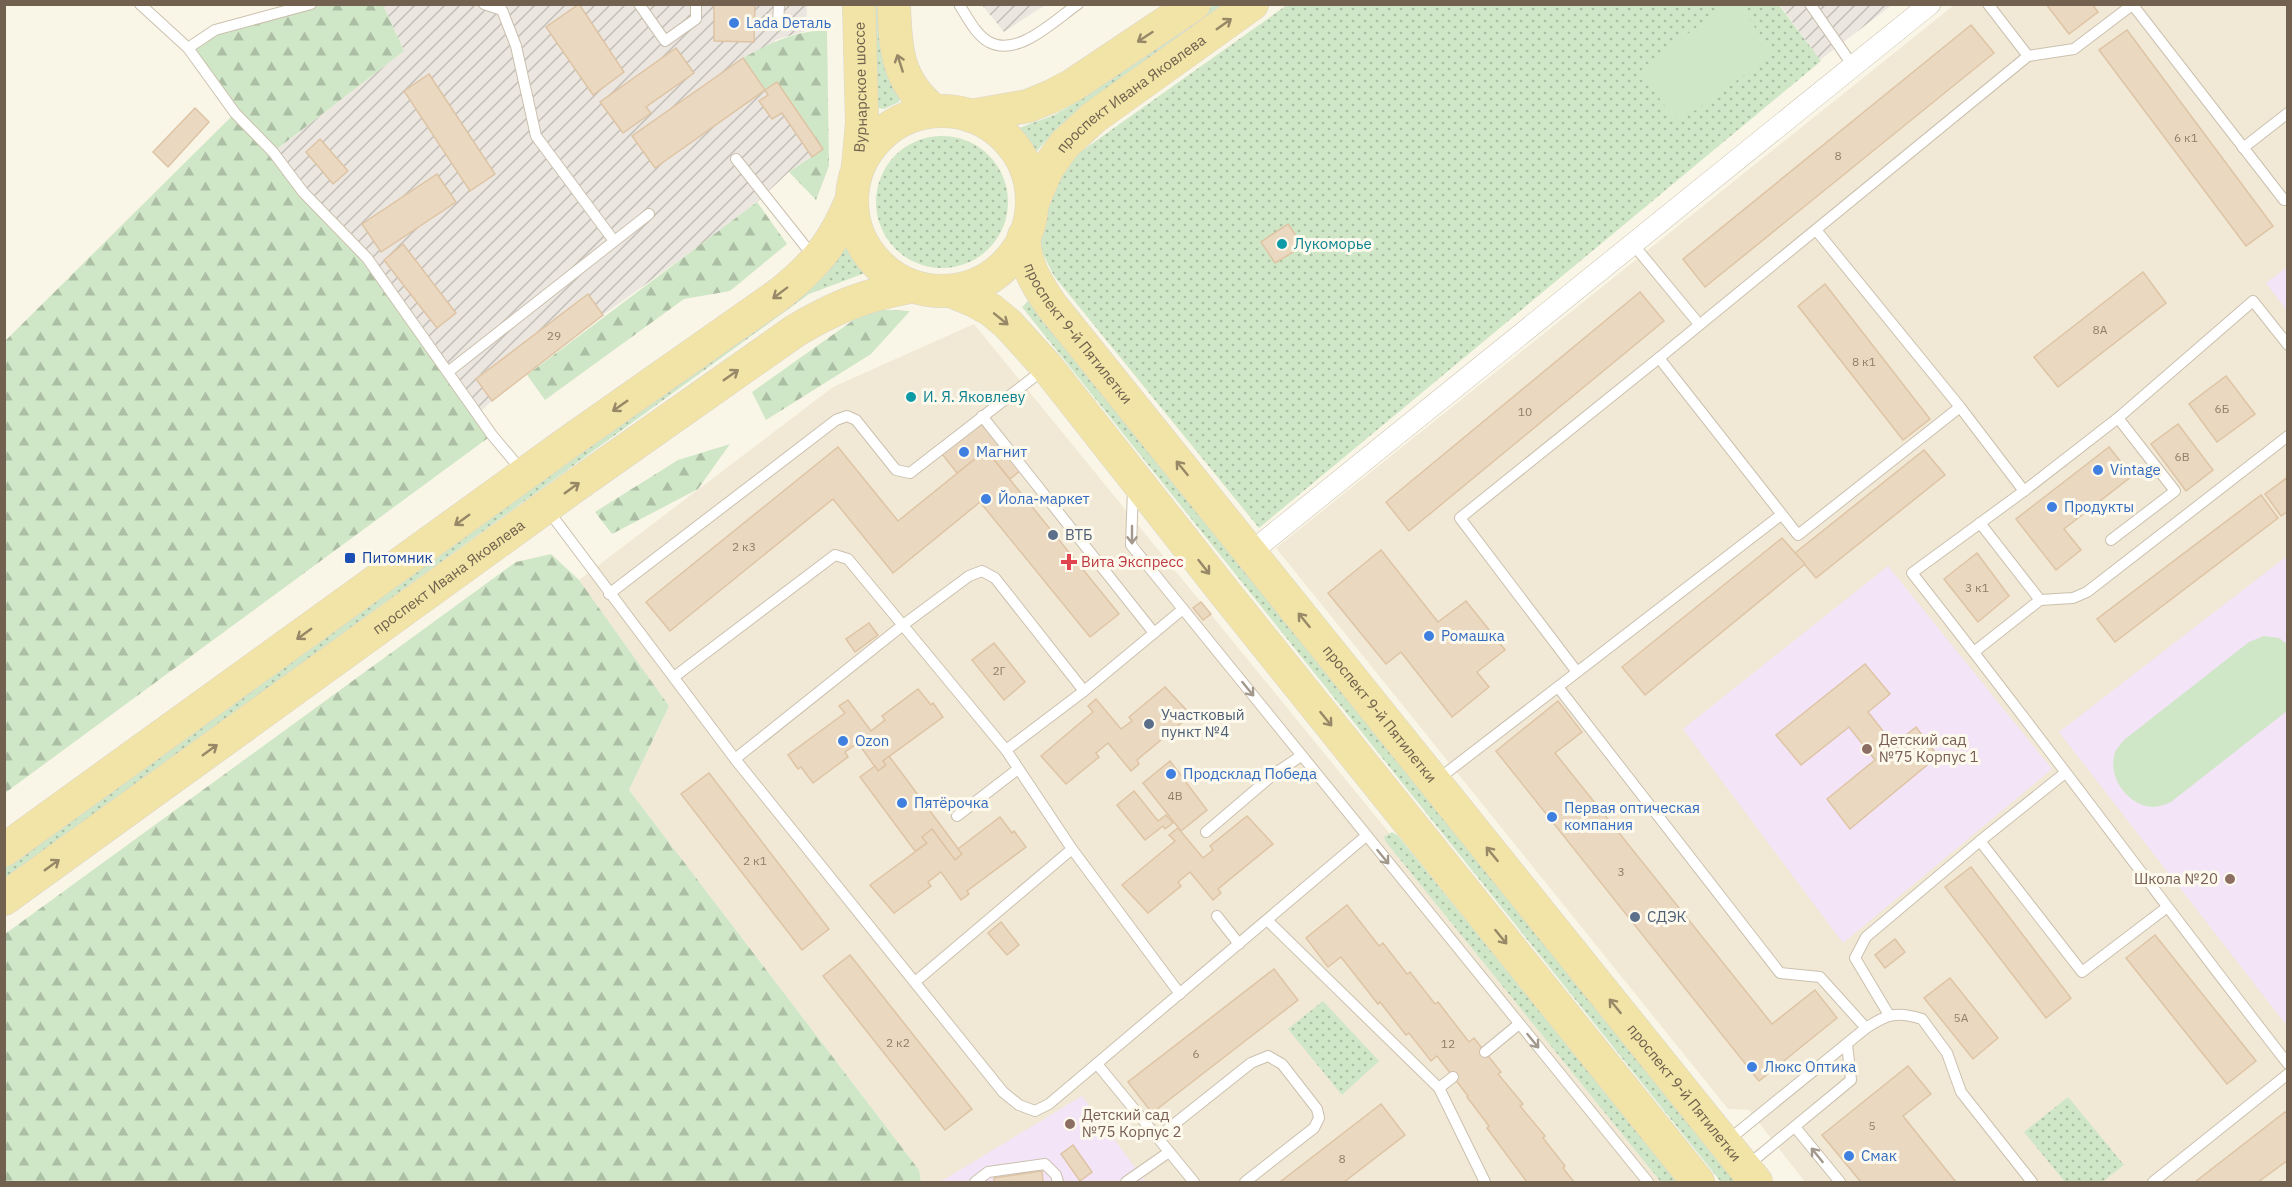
<svg xmlns="http://www.w3.org/2000/svg" width="2292" height="1187" font-family="'IBM Plex Sans',sans-serif">
	<defs>
		<pattern id="industrial-furrows" width="10" height="10" patternUnits="userSpaceOnUse" patternTransform="scale(1.5)"><rect width="10" height="10" fill="#ebe7e0"/><path d="M-1 1l2-2M0 10L10 0M9 11l2-2" fill="none" stroke="#c3bfb8"/></pattern>
		<pattern id="grass-dots" width="8" height="8" patternUnits="userSpaceOnUse" patternTransform="scale(1.5)"><rect width="8" height="8" fill="#cfe7c7"/><path d="M2 2h.1M6 6h.1" fill="none" stroke="#acbfa4" stroke-width="1.8" stroke-linecap="round"/></pattern>
		<pattern id="forest-firs" width="22" height="20" patternUnits="userSpaceOnUse" patternTransform="scale(1.5)"><rect width="22" height="20" fill="#cfe7c7"/><path d="M5 1l3.5 6h-7zM16 11l3.5 6h-7z" fill="#acbfa4"/></pattern>
	</defs>
	<rect width="100%" height="100%" fill="#faf6e7"/>
	<g fill="#f1e9d6">
		<polygon points="1954,5 2287,5 2287,1182 1805,1182 1749,1110 1728,1109 1276,548"/>
		<polygon points="974,324 1674,1182 921,1182 919,1170 629,790 669,706 579,580 833,387"/>
	</g>
	<g fill="url(#industrial-furrows)">
		<polygon points="484,4 502,10 506,4 807,5 806,31 775,40 777,82 823,149 789,172 757,202 707,240 603,315 587,295 476,378 492,401 478,414 273,152 404,51 383,5"/>
		<polygon points="982,5 1045,5 1004,32"/>
		<polygon points="1780,5 1892,5 1820,60"/>
	</g>
	<g fill="#f3e4f7">
		<polygon points="2287,267 2287,311 2266,283"/>
		<polygon points="2287,556 2287,1026 2059,732"/>
		<polygon points="1888,566 2052,769 1843,943 1683,729"/>
		<polygon points="1082,1096 1146,1182 940,1182"/>
	</g>
	<g fill="url(#grass-dots)">
		<polygon points="871,5 880,5 900,97 899,102 884,109 878,108"/>
		<polygon points="1214,5 1225,5 1080,108 1058,127 1037,151 1019,128 1054,115 1075,103"/>
		<polygon points="1287,5 1779,5 1821,61 1259,528 1054,276 1033,234 1039,190 1076,155"/>
		<circle cx="942" cy="202" r="66"/>
		<polygon points="841,239 865,273 809,294 5,879 4,868 802,287"/>
		<polygon points="1029,300 1736,1182 1721,1182 1022,307"/>
		<polygon points="1392,832 1398,836 1677,1182 1661,1182 1386,842 1384,837"/>
		<polygon points="1323,1001 1379,1061 1342,1095 1288,1029"/>
		<polygon points="2068,1097 2124,1165 2102,1182 2065,1182 2024,1132"/>
	</g>
	<g fill="url(#forest-firs)">
		<polygon points="311,5 383,5 404,51 273,152 367,258 492,435 5,793 5,341 235,113 188,48 215,30"/>
		<path d="M827 30 829 166 816 200 789 172 823 149 777 82 765 90 743 58C770 43 795 31 827 30Z"/>
		<polygon points="757,202 787,244 730,291 684,299 545,400 527,375"/>
		<polygon points="869,309 910,311 871,354 766,420 752,392"/>
		<polygon points="730,444 698,489 612,534 595,512 678,460"/>
		<polygon points="551,554 579,580 669,706 629,790 919,1170 921,1182 5,1182 5,934 516,562"/>
	</g>
	<g fill="#cfe7c7">
		<polygon points="1730,5 1740,7 1768,45 1771,52 1768,58 1686,117 1679,119 1672,116 1644,77 1642,70 1646,65 1725,6"/>
		<path d="M2264 636 2279 638 2287 644V711L2171 802C2166 804 2159 807 2153 807 2129 806 2109 780 2114 756 2115 750 2120 745 2124 740L2249 642Z"/>
	</g>
	<g fill="#ebd8c0" stroke="#dec4a4" stroke-width="1.5">
		<polygon points="579,4 624,72 593,95 546,27"/>
		<polygon points="714,4 755,4 754,42 714,41"/>
		<polygon points="2046,4 2092,4 2098,12 2069,34"/>
		<polygon points="1971,25 1994,53 1705,287 1683,259"/>
		<polygon points="2127,30 2273,226 2246,246 2099,50"/>
		<polygon points="676,48 694,73 646,107 651,113 623,133 600,102"/>
		<polygon points="743,58 765,90 655,168 632,136"/>
		<polygon points="429,74 495,174 470,191 404,91"/>
		<polygon points="777,82 823,149 812,157 782,113 772,119 759,101 768,95 765,90"/>
		<polygon points="195,108 209,122 168,167 153,152"/>
		<polygon points="320,139 348,171 333,184 306,152"/>
		<polygon points="437,174 456,202 381,252 362,224"/>
		<polygon points="1288,224 1303,246 1275,263 1261,242"/>
		<polygon points="403,244 456,313 437,328 384,260"/>
		<polygon points="2143,272 2166,303 2058,387 2034,357"/>
		<polygon points="1825,284 1930,419 1903,440 1798,306"/>
		<polygon points="1640,292 1664,321 1409,531 1386,502"/>
		<polygon points="588,294 603,315 492,401 476,379"/>
		<polygon points="2226,376 2255,414 2217,442 2189,404"/>
		<polygon points="983,422 1021,470 1010,479 986,450 957,473 942,454"/>
		<polygon points="2178,424 2213,470 2186,491 2151,444"/>
		<polygon points="838,447 898,521 986,450 1119,614 1090,637 980,502 893,573 833,499 670,631 646,602"/>
		<polygon points="2109,447 2132,476 2064,529 2081,550 2056,570 2016,519"/>
		<polygon points="1924,450 1945,475 1816,578 1795,553"/>
		<polygon points="2288,477 2288,511 2281,516 2265,494"/>
		<polygon points="2261,495 2278,518 2115,642 2097,619"/>
		<polygon points="1782,538 1805,564 1645,695 1622,667"/>
		<polygon points="1381,550 1438,622 1466,601 1505,650 1477,672 1489,687 1452,717 1401,652 1386,664 1328,593"/>
		<polygon points="1977,553 2009,596 1978,622 1944,579"/>
		<polygon points="1201,602 1211,614 1203,620 1193,608"/>
		<polygon points="869,623 878,635 855,652 846,639"/>
		<polygon points="994,643 1025,682 1004,700 972,660"/>
		<polygon points="1865,664 1890,694 1868,712 1894,745 1916,727 1938,756 1850,829 1827,799 1875,760 1849,727 1801,765 1776,735"/>
		<polygon points="1165,687 1191,715 1137,760 1139,764 1131,771 1108,743 1096,753 1099,757 1066,784 1041,756 1093,712 1088,706 1096,699 1121,729 1132,721 1129,717"/>
		<polygon points="918,689 931,705 933,703 943,717 883,761 886,765 878,771 858,743 845,752 848,757 813,783 801,767 798,769 788,755 845,713 839,706 848,700 871,731 885,720 882,716"/>
		<polygon points="1558,701 1582,732 1555,753 1772,1024 1815,990 1837,1018 1759,1081 1496,751"/>
		<polygon points="889,756 962,854 955,860 932,829 922,837 927,843 915,851 860,777 875,766 878,771 886,765 883,761"/>
		<polygon points="1170,761 1207,810 1181,831 1143,783"/>
		<polygon points="709,773 829,929 802,950 681,794"/>
		<polygon points="1134,791 1158,821 1166,815 1173,823 1165,829 1163,826 1145,840 1117,805"/>
		<polygon points="1247,816 1273,844 1218,889 1221,893 1213,900 1190,872 1178,882 1181,886 1148,913 1122,885 1175,841 1169,835 1178,828 1203,858 1213,850 1210,846"/>
		<polygon points="1000,817 1012,833 1014,831 1026,847 967,891 969,894 961,900 941,872 928,882 931,886 894,913 870,885 927,843 922,837 932,829 955,860 962,854 958,849"/>
		<polygon points="1971,867 2071,998 2046,1018 1945,887"/>
		<polygon points="1347,905 1379,946 1383,943 1407,974 1410,972 1435,1004 1438,1002 1469,1042 1474,1038 1501,1072 1498,1074 1523,1104 1520,1106 1545,1136 1543,1138 1565,1166 1563,1168 1574,1182 1527,1182 1487,1128 1489,1126 1467,1097 1468,1096 1437,1056 1431,1061 1409,1033 1406,1035 1380,1002 1378,1004 1341,957 1328,967 1306,938"/>
		<polygon points="1001,922 1019,945 1007,955 988,933"/>
		<polygon points="2155,935 2256,1061 2227,1084 2126,958"/>
		<polygon points="1895,939 1905,952 1885,968 1875,955"/>
		<polygon points="850,955 972,1109 945,1130 823,976"/>
		<polygon points="1274,969 1298,1000 1152,1113 1128,1082"/>
		<polygon points="1950,978 1998,1038 1973,1059 1924,998"/>
		<polygon points="1908,1066 1931,1094 1903,1116 1956,1182 1861,1182 1822,1135"/>
		<polygon points="1381,1104 1405,1135 1344,1182 1280,1182"/>
		<polygon points="2285,1112 2288,1115 2288,1160 2258,1182 2195,1182"/>
		<polygon points="1073,1145 1092,1172 1080,1181 1061,1154"/>
		<polygon points="1042,1171 1043,1182 994,1182 994,1178"/>
	</g>
	<g fill="none" stroke-linecap="round" stroke-linejoin="round">
		<defs>
			<g id="lane">
				<polyline points="140,4 188,48 235,113 273,152 303,192 367,258 492,435 523,472"/>
				<polyline points="484,4 502,10 516,46 536,136 614,241"/>
				<polyline points="639,4 665,41 696,19 696,4"/>
				<polyline points="1810,4 1853,66"/>
				<polyline points="1988,4 2028,56 2074,49 2132,5"/>
				<polyline points="2132,4 2284,200"/>
				<path d="M960 6C968 18 976 35 989 42 1017 58 1055 20 1078 4"/>
				<polyline points="778,25 779,4"/>
				<polyline points="188,48 215,30 311,4"/>
				<polyline points="2243,148 2288,113"/>
				<polyline points="736,159 813,256"/>
				<polyline points="1816,230 1960,407 2024,491"/>
				<polyline points="1632,243 1699,324"/>
				<path d="M2288 345 2253 301 2118 418 2024 491 1912 573C2040 735 2161 901 2288 1064"/>
				<polyline points="1659,358 1798,535 1960,407"/>
				<polyline points="448,372 649,214"/>
				<polyline points="982,416 1154,633"/>
				<polyline points="1133,489 1131,545 1648,1182"/>
				<polyline points="547,509 735,759 1003,1092 1019,1105 1035,1111 1049,1104 1366,836"/>
				<polyline points="2111,540 2175,491 2118,418"/>
				<polyline points="609,594 836,420 847,416 856,420 896,470 910,473 1043,370"/>
				<polyline points="2040,600 2073,598 2087,592 2288,436"/>
				<polyline points="1974,652 2040,600 1980,523"/>
				<polyline points="1577,672 1460,518 1659,358 2028,56"/>
				<polyline points="674,677 835,555 848,559 1006,750 1072,849"/>
				<path d="M1558 687 1780 973 1820 977 1866 1028C1887 1014 1897 1011 1922 1019L1947 1053 1961 1092 2032 1182"/>
				<polyline points="1006,750 1084,691 1183,609"/>
				<polyline points="735,759 903,625 969,576 982,571 995,578 1084,691"/>
				<polyline points="1437,780 1781,515"/>
				<polyline points="957,816 1018,769"/>
				<polyline points="1206,832 1274,774 1301,756"/>
				<polyline points="1980,841 2065,773"/>
				<polyline points="1217,916 1239,944"/>
				<polyline points="1267,920 1439,1088 1485,1182"/>
				<polyline points="915,982 1072,849 1180,994"/>
				<polyline points="1889,1015 1855,958 1866,937 1980,841 2082,972 2166,908"/>
				<polyline points="1485,1052 1519,1024"/>
				<polyline points="1097,1064 1194,1182"/>
				<polyline points="1439,1088 1453,1077"/>
				<polyline points="1795,1127 1840,1182"/>
				<polyline points="1158,1137 1251,1063 1268,1056 1282,1064 1317,1109 1319,1118 1314,1128 1245,1182"/>
				<polyline points="1726,1142 1866,1028"/>
				<polyline points="1748,1165 1851,1080 1847,1044"/>
				<polyline points="975,1182 988,1172 1045,1164 1056,1175 1058,1182"/>
				<polyline points="1126,1182 1169,1152"/>
				<polyline points="2153,1182 2288,1074"/>
			</g>
			<polyline id="street" points="1250,553 1930,4"/>
			<g id="primary">
				<path d="M894 4C895 48 897 81 933 110"/>
				<circle cx="942" cy="201" r="90"/>
				<polyline points="971,116 1028,106 1050,97 1073,85 1194,4"/>
				<path id="s1" d="M858 167 862 123 859 4"/>
				<path id="s2" d="M1032 204 1047 169 1064 145 1093 118 1252 4"/>
				<path id="s3" d="M1024 236C1024 264 1036 283 1051 305L1756 1182"/>
				<polyline points="951,291 973,300 991,310 1008,324 1047,367 1225,593 1698,1182"/>
				<path d="M4 850 566 444 781 293C817 264 835 241 852 199"/>
				<path id="s4" d="M4 899 572 488 795 331C833 308 865 295 909 287"/>
			</g>
		</defs>
		<use href="#lane" stroke="#cbc0ae" stroke-width="12"/>
		<use href="#street" stroke="#cbc0ae" stroke-width="22"/>
		<use href="#primary" stroke="#dad6d1" stroke-width="34"/>
		<use href="#lane" stroke="#fff" stroke-width="10"/>
		<use href="#street" stroke="#fff" stroke-width="21"/>
		<use href="#primary" stroke="#f2e3a6" stroke-width="33"/>
	</g>
	<defs><path id="oneway-shaft" d="M-6 0H5M1.5-3L5.5 0L1.5 3" fill="none" stroke-width="1.6" stroke-linecap="round" stroke-linejoin="round" transform="scale(1.5)"/></defs>
	<g stroke="#988868">
		<use href="#oneway-shaft" transform="translate(1224 24) rotate(-35)"/>
		<use href="#oneway-shaft" transform="translate(1145 37) rotate(147)"/>
		<use href="#oneway-shaft" transform="translate(900 63) rotate(-108)"/>
		<use href="#oneway-shaft" transform="translate(780 293) rotate(143)"/>
		<use href="#oneway-shaft" transform="translate(1001 319) rotate(39)"/>
		<use href="#oneway-shaft" transform="translate(731 375) rotate(-35)"/>
		<use href="#oneway-shaft" transform="translate(620 406) rotate(145)"/>
		<use href="#oneway-shaft" transform="translate(1182 468) rotate(-129)"/>
		<use href="#oneway-shaft" transform="translate(572 488) rotate(-36)"/>
		<use href="#oneway-shaft" transform="translate(462 520) rotate(144)"/>
		<use href="#oneway-shaft" transform="translate(1204 567) rotate(52)"/>
		<use href="#oneway-shaft" transform="translate(1304 620) rotate(-129)"/>
		<use href="#oneway-shaft" transform="translate(304 634) rotate(144)"/>
		<use href="#oneway-shaft" transform="translate(1326 719) rotate(51)"/>
		<use href="#oneway-shaft" transform="translate(210 750) rotate(-36)"/>
		<use href="#oneway-shaft" transform="translate(1492 854) rotate(-129)"/>
		<use href="#oneway-shaft" transform="translate(52 865) rotate(-36)"/>
		<use href="#oneway-shaft" transform="translate(1501 937) rotate(51)"/>
		<use href="#oneway-shaft" transform="translate(1615 1006) rotate(-129)"/>
	</g>
	<g stroke="#a3988c">
		<use href="#oneway-shaft" transform="translate(1132 535) rotate(90)"/>
		<use href="#oneway-shaft" transform="translate(1248 689) rotate(51)"/>
		<use href="#oneway-shaft" transform="translate(1383 857) rotate(51)"/>
		<use href="#oneway-shaft" transform="translate(1533 1041) rotate(51)"/>
		<use href="#oneway-shaft" transform="translate(1817 1155) rotate(-129)"/>
	</g>
	<g fill="#3f7fe0" stroke="#fdfaed" stroke-width="2">
		<circle cx="734" cy="23" r="6"/>
		<circle cx="964" cy="452" r="6"/>
		<circle cx="2098" cy="470" r="6"/>
		<circle cx="986" cy="499" r="6"/>
		<circle cx="2052" cy="507" r="6"/>
		<circle cx="1429" cy="636" r="6"/>
		<circle cx="843" cy="741" r="6"/>
		<circle cx="1171" cy="774" r="6"/>
		<circle cx="902" cy="803" r="6"/>
		<circle cx="1552" cy="817" r="6"/>
		<circle cx="1752" cy="1067" r="6"/>
		<circle cx="1849" cy="1156" r="6"/>
	</g>
	<g fill="#0f9aa8" stroke="#fdfaed" stroke-width="2">
		<circle cx="1282" cy="244" r="6"/>
		<circle cx="911" cy="397" r="6"/>
	</g>
	<g fill="#5c6f8a" stroke="#fdfaed" stroke-width="2">
		<circle cx="1053" cy="535" r="6"/>
		<circle cx="1149" cy="724" r="6"/>
		<circle cx="1635" cy="917" r="6"/>
	</g>
	<rect fill="#1a4fb4" stroke="#fdfaed" stroke-width="2" x="344" y="552" width="12" height="12" rx="3"/>
	<path fill="#e0444e" stroke="#fdfaed" stroke-width="2" d="M1066 553h6v6h6v6h-6v6h-6v-6h-6v-6h6z"/>
	<g fill="#8d6e63" stroke="#fdfaed" stroke-width="2">
		<circle cx="1867" cy="749" r="6"/>
		<circle cx="2230" cy="879" r="6"/>
		<circle cx="1070" cy="1124" r="6"/>
	</g>
	<g text-anchor="middle" stroke-width="6" stroke-linejoin="round" paint-order="stroke">
		<g font-size="12" fill="#907f6a">
			<text x="2186" y="142">6 к1</text>
			<text x="1838" y="160">8</text>
			<text x="2100" y="334">8А</text>
			<text x="554" y="340">29</text>
			<text x="1864" y="366">8 к1</text>
			<text x="2222" y="413">6Б</text>
			<text x="1525" y="416">10</text>
			<text x="2182" y="461">6В</text>
			<text x="744" y="551">2 к3</text>
			<text x="1977" y="592">3 к1</text>
			<text x="999" y="675">2Г</text>
			<text x="1175" y="800">4В</text>
			<text x="755" y="865">2 к1</text>
			<text x="1621" y="876">3</text>
			<text x="1961" y="1022">5А</text>
			<text x="898" y="1047">2 к2</text>
			<text x="1448" y="1048">12</text>
			<text x="1196" y="1058">6</text>
			<text x="1872" y="1130">5</text>
			<text x="1342" y="1163">8</text>
		</g>
		<g font-size="15" fill="#366cbe" stroke="#fdfaed" text-anchor="start">
			<text x="746" y="28">Lada Dеталь</text>
			<text x="976" y="457">Магнит</text>
			<text x="2110" y="475">Vintage</text>
			<text x="998" y="504">Йола-маркет</text>
			<text x="2064" y="512">Продукты</text>
			<text x="1441" y="641">Ромашка</text>
			<text x="855" y="746">Ozon</text>
			<text x="1183" y="779">Продсклад Победа</text>
			<text x="914" y="808">Пятёрочка</text>
			<text x="1564" y="813">Первая оптическая<tspan x="1564" dy="17">компания</tspan></text>
			<text x="1764" y="1072">Люкс Оптика</text>
			<text x="1861" y="1161">Смак</text>
		</g>
		<g font-size="15" fill="#71614e" stroke="#fdfaed">
			<text dy="5" stroke="none"><textPath href="#s1" startOffset="80">Вурнарское шоссе</textPath></text>
			<text dy="5" stroke="none"><textPath href="#s2" startOffset="152">проспект Ивана Яковлева</textPath></text>
			<text dy="5" stroke="none"><textPath href="#s3" startOffset="114">проспект 9-й Пятилетки</textPath></text>
			<text dy="5" stroke="none"><textPath href="#s4" startOffset="549">проспект Ивана Яковлева</textPath></text>
			<text dy="5" stroke="none"><textPath href="#s3" startOffset="600">проспект 9-й Пятилетки</textPath></text>
			<text dy="5" stroke="none"><textPath href="#s3" startOffset="1086">проспект 9-й Пятилетки</textPath></text>
		</g>
		<g font-size="15" fill="#0d838f" stroke="#fdfaed" text-anchor="start">
			<text x="1294" y="249">Лукоморье</text>
			<text x="923" y="402">И. Я. Яковлеву</text>
		</g>
		<g font-size="15" fill="#4e5e75" stroke="#fdfaed" text-anchor="start">
			<text x="1065" y="540">ВТБ</text>
			<text x="1161" y="720">Участковый<tspan x="1161" dy="17">пункт №4</tspan></text>
			<text x="1647" y="922">СДЭК</text>
		</g>
		<g font-size="15" fill="#164399" stroke="#fdfaed" text-anchor="start">
			<text x="362" y="563">Питомник</text>
		</g>
		<g font-size="15" fill="#be3a42" stroke="#fdfaed" text-anchor="start">
			<text x="1081" y="567">Вита Экспресс</text>
		</g>
		<g font-size="15" fill="#785e54" stroke="#fdfaed" text-anchor="start">
			<text x="1879" y="745">Детский сад<tspan x="1879" dy="17">№75 Корпус 1</tspan></text>
			<text x="2218" y="884" text-anchor="end">Школа №20</text>
			<text x="1082" y="1120">Детский сад<tspan x="1082" dy="17">№75 Корпус 2</tspan></text>
		</g>
	</g>
	<rect width="2292" height="1187" fill="none" stroke="#71614e" stroke-width="12"/>
</svg>
